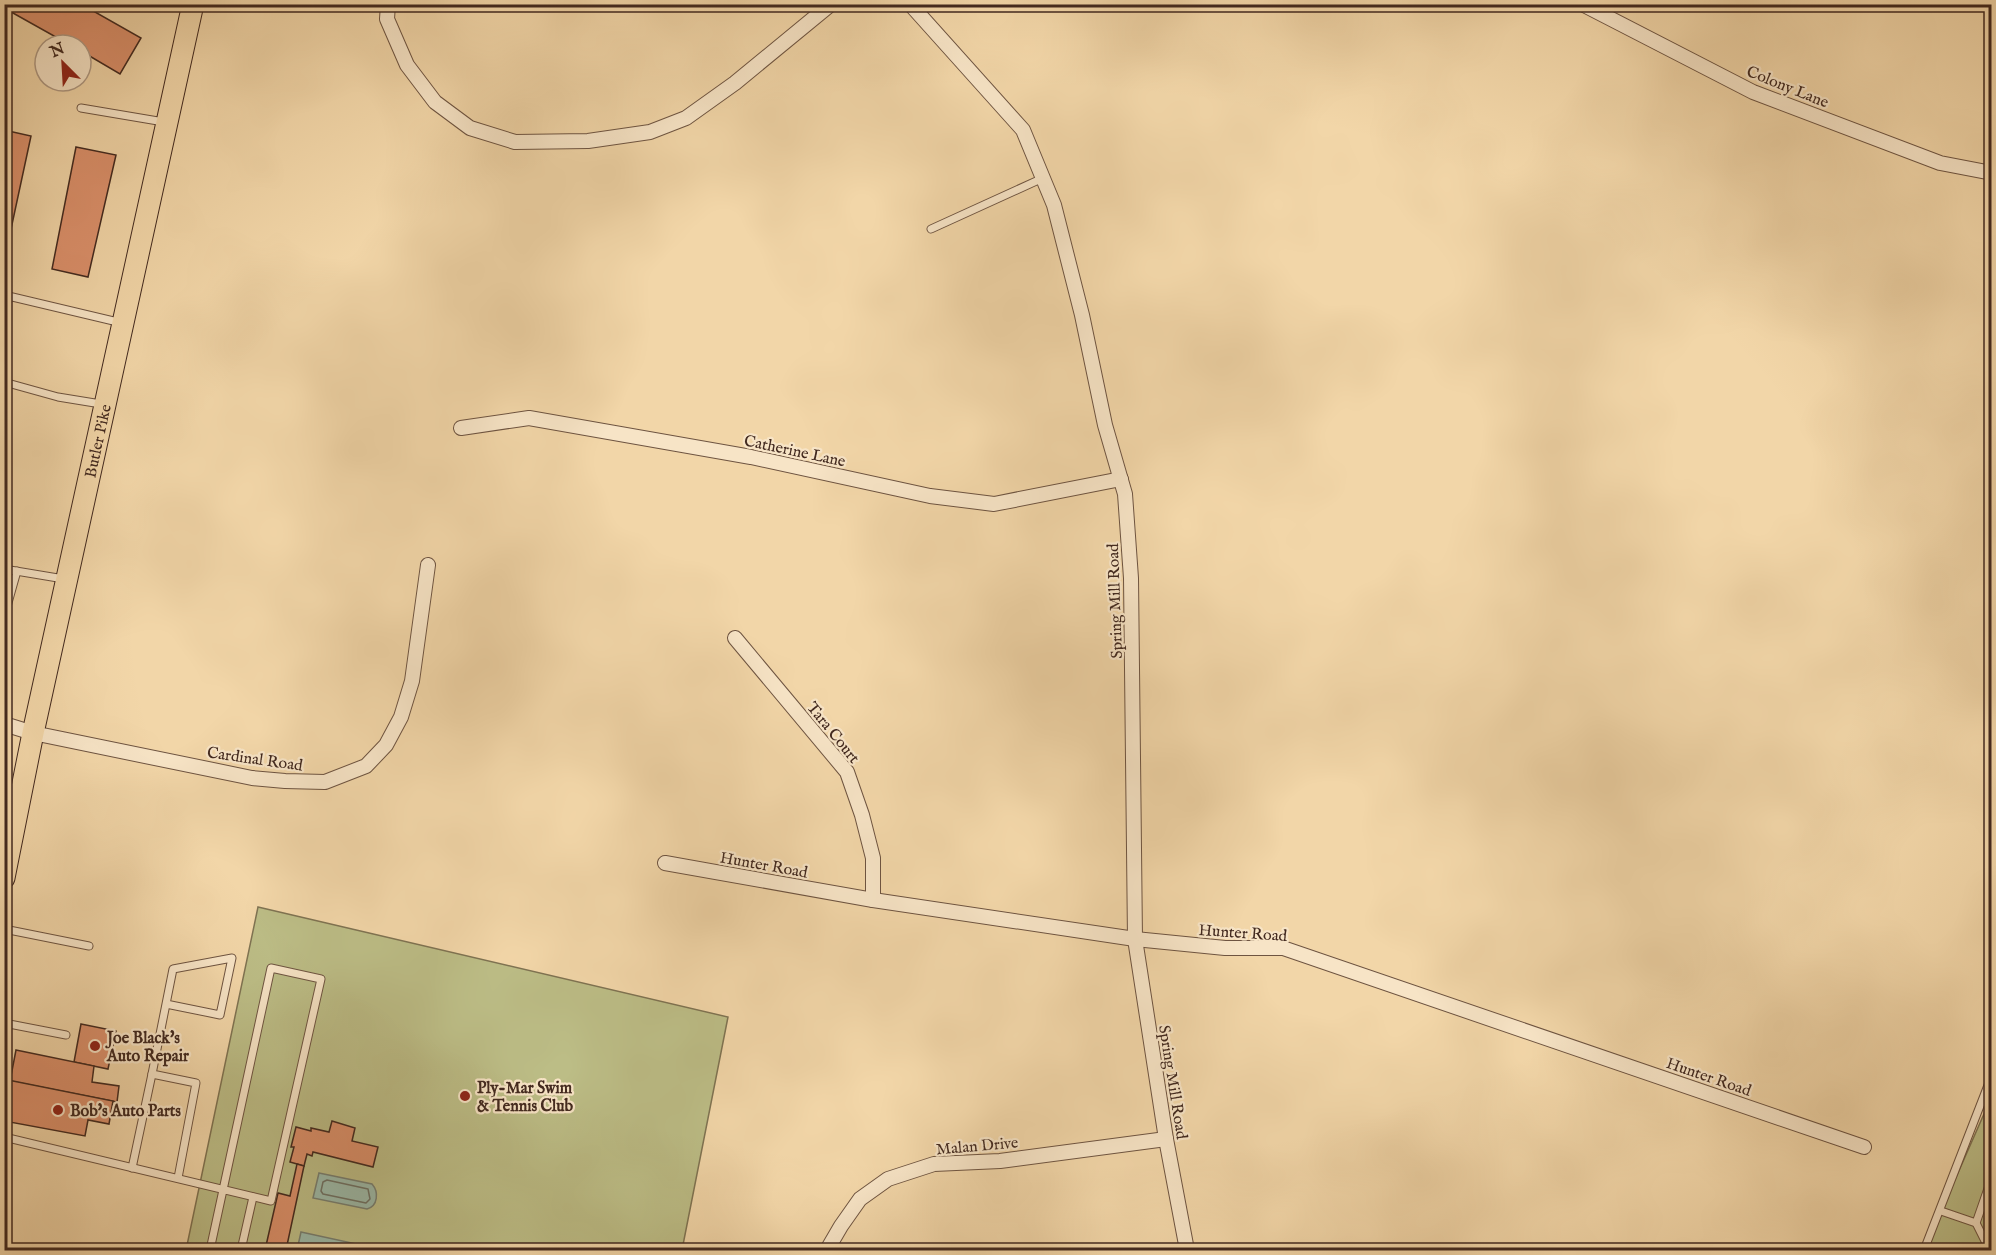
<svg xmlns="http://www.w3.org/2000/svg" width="1996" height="1255" font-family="'IM FELL English',serif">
	<rect width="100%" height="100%" fill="#f2d6a8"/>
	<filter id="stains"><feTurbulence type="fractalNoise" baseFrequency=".00333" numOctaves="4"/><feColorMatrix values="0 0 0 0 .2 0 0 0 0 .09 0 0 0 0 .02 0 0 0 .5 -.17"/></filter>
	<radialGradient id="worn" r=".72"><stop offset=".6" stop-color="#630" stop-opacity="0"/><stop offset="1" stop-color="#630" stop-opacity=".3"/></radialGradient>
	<g fill="#bcbd86" stroke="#7f7352" stroke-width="1.5">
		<polygon points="258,907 728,1017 682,1250 186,1250"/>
		<polygon points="1991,1098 1991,1250 1924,1250"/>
	</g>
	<g fill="#9bb9a8" stroke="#777f71" stroke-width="1.5">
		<path d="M319 1173 372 1184C379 1192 378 1206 367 1209L313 1198Z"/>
		<polygon points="301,1232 361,1245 359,1250 297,1250"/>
	</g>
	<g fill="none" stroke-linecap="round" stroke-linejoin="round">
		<polygon stroke="#6e7164" stroke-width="1.5" points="327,1180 368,1189 370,1199 366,1203 323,1194 321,1191 323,1182"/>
	</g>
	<g fill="#db906b" stroke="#42291f" stroke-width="1.5">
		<polygon points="4,4 81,4 141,38 120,74 81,51 81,45 70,45 4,8"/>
		<polygon points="4,130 31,136 5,257 4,257"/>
		<polygon points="76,147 116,155 88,277 52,269"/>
		<polygon points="81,1024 116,1031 108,1069 74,1062"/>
		<polygon points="16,1050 94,1066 92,1082 119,1086 117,1102 10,1081"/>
		<polygon points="8,1080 113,1101 109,1124 88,1120 85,1136 4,1121 4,1098"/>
		<polygon points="332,1121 355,1128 352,1141 378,1147 373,1167 313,1152 312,1156 307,1154 304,1166 290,1162 294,1147 291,1147 296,1127 311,1131 311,1128 329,1132"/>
		<polygon points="297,1164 304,1166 286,1250 265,1250 278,1193 290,1196"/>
	</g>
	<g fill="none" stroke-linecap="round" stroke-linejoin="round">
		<defs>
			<g id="service">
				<polyline points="81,108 164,122"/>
				<polyline points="931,229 1043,178"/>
				<polyline points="4,295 122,323"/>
				<polyline points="4,382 58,397 101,404"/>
				<polyline points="4,569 64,579"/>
				<polyline points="4,617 17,571"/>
				<polyline points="4,929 89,946"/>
				<polyline points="4,1023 66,1035"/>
				<polyline points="152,1074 173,969 232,958 220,1015 166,1004"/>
				<polyline points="4,1137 271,1201 321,979 271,968 210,1250"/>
				<polyline points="132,1168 152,1074 196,1083 178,1178"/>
				<polyline points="1941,1211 1976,1223 1987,1245"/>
				<polyline points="1976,1223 1992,1177"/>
				<polyline points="241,1250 253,1197"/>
				<polyline points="1924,1250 1992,1075"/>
			</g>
			<g id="minor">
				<polyline points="388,4 387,19 407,65 435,102 470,128 515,142 588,141 650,132 686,118 735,83 831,4"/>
				<polyline points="910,4 1023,130 1054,205 1082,315 1105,425 1125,494 1131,578 1135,939 1166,1139 1187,1250"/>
				<polyline points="1582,4 1753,92 1940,163 1992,173"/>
				<polyline points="461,428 529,418 751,457 930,496 994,504 1121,479"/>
				<polyline points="735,638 847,772 862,815 873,858 873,900"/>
				<polyline points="4,724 33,733 252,778 285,781 325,782 366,766 386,745 401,717 412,681 428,565"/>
				<polyline points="665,863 873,900 1135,939 1225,948 1283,948 1864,1147"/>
				<polyline points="827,1250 841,1226 860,1199 888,1179 934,1164 1000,1161 1166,1139"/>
			</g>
			<g id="primary">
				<path id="s1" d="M4 878 33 733 193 4"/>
			</g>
		</defs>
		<use href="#service" stroke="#6e5441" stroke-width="9"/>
		<use href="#minor" stroke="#6e5441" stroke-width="16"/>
		<use href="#primary" stroke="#42291f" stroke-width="23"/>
		<use href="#service" stroke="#f7e4c6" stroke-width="7"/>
		<use href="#minor" stroke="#f7e4c6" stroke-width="14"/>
		<use href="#primary" stroke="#f2d6a8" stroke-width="21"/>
	</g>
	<g fill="#8f2418" stroke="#f7e4c6" stroke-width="2">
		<circle cx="95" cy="1046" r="6"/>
		<circle cx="465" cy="1096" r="6"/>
		<circle cx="58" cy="1110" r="6"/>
	</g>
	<g text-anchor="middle" stroke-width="4.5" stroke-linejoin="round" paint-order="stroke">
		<g font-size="16" fill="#42291f" stroke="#f7e4c6">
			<text transform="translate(1788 86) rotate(22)" y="6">Colony Lane</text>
			<text dy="6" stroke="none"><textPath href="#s1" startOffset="447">Butler Pike</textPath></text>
			<text transform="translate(795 450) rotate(12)" y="6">Catherine Lane</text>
			<text transform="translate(1114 601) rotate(-92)" y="6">Spring Mill Road</text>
			<text transform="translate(834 732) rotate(51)" y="6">Tara Court</text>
			<text transform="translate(255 758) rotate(8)" y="6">Cardinal Road</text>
			<text transform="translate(764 864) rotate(10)" y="6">Hunter Road</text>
			<text transform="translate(1243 932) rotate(4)" y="6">Hunter Road</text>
			<text transform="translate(1709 1076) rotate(19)" y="6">Hunter Road</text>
			<text transform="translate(1174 1082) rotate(81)" y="6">Spring Mill Road</text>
			<text transform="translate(977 1145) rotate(-5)" y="6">Malan Drive</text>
		</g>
		<g font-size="16" font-weight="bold" fill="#42291f" stroke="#f7e4c6" text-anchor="start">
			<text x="107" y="1043">Joe Black's<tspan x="107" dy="18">Auto Repair</tspan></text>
			<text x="477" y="1093">Ply-Mar Swim<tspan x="477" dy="18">&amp; Tennis Club</tspan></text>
			<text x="70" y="1116">Bob's Auto Parts</text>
		</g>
	</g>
	<rect width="1996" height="1255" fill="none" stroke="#f2d6a8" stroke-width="24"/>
	<rect x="6" y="6" width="1984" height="1243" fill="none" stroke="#42291f" stroke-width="3"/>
	<rect x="12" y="12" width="1972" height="1231" fill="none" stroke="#42291f" stroke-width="1.5"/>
	<g transform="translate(63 63) rotate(336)"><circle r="28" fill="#f7e4c6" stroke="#af9983" stroke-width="1.5"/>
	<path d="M0-4.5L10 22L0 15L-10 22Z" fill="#8f2418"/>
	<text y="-9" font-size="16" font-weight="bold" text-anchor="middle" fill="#42291f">N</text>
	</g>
	<rect width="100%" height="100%" filter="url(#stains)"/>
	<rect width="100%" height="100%" fill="url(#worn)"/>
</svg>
